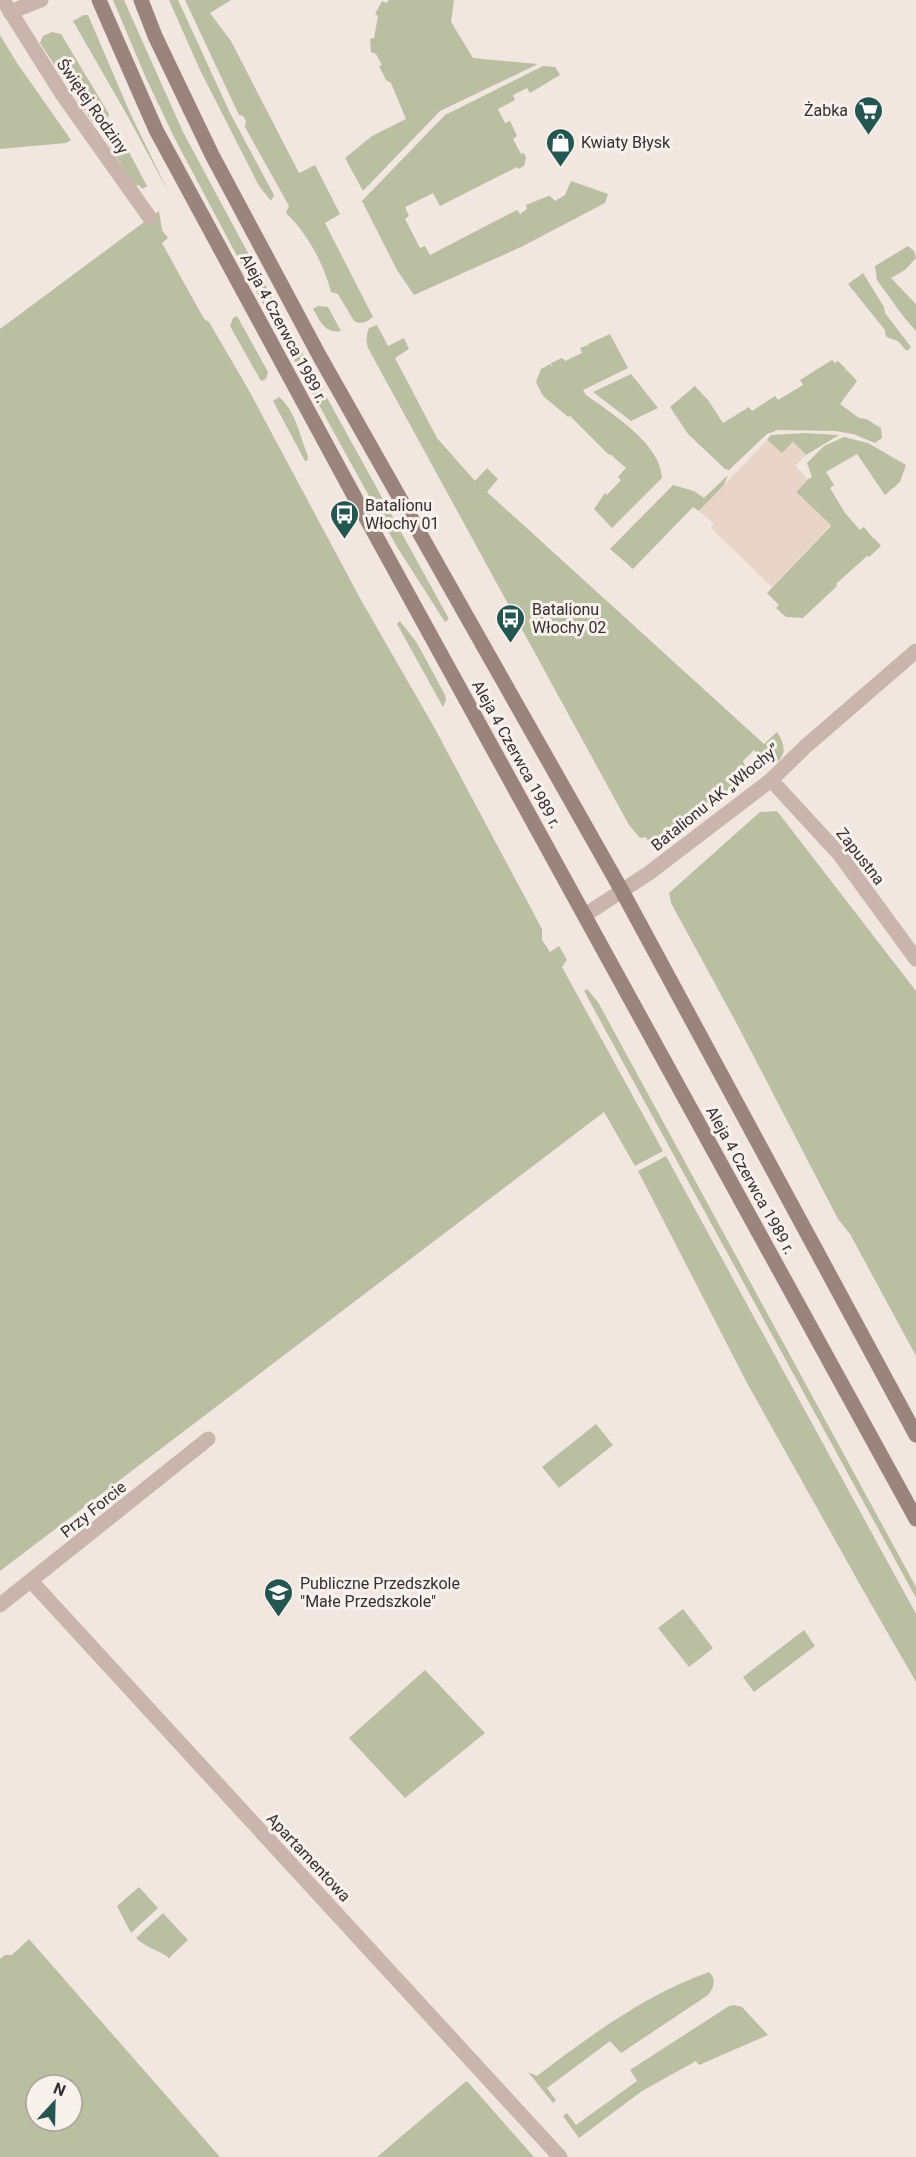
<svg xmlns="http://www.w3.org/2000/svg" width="916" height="2157" font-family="Roboto,sans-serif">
	<rect width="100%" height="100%" fill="#f1e6e0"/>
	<g fill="#babfa1" fill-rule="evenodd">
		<polygon points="113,0 124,0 183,132 277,307 449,619 445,622 397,547 237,256 175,139 146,78"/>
		<polygon points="169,0 178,0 230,113 274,195 271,201 259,186 200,70"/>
		<path d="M185 0H231L210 13 231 41 299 173 315 165 340 214 325 223 373 317C367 322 361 325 354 321L338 294 331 292C324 264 307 233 286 213L289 206 245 127 246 121 243 116 239 115Z"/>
		<polygon points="389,0 454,0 451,22 473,58 538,64 440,111 363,191 345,158 372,136 406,119 391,83 386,80 379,66 382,65 376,54 371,52 370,39 374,38 378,16 375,14 382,1 386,3"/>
		<polygon points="84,15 88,15 130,113 168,191 127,115 73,21"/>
		<polygon points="52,32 61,34 109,114 107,119 100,124 97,121 93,123 40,43 43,36"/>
		<polygon points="0,35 17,63 71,140 66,143 0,149"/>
		<polygon points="543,66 555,67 560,75 530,93 527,88 513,95 515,100 498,109 505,123 510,121 517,136 513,139 521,154 524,153 526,158 524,166 518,169 517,167 440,206 433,193 405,207 409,216 405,219 420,248 425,246 430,255 517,210 520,214 527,209 526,205 548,196 550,196 555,201 565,195 571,181 608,194 605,203 521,247 414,295 397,270 362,201 445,115"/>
		<polygon points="120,135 147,186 142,189 139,185 135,186 107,142"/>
		<polygon points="159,211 162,230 168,238 162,243 204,319 209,322 247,387 361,600 434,727 542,929 542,940 550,952 559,946 567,960 562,967 663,1151 635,1166 604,1112 0,1571 0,329"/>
		<polygon points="908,246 914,251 916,258 905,270 891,278 916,304 916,331 903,316 877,280 875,266"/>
		<path d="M863 273 884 307 885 313 911 347 907 351C904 349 900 342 897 341 890 337 885 340 885 330L848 284Z"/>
		<path d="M318 306 328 307 341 331C325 334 320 321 313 309Z"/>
		<polygon points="237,316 268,372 266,379 261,381 230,326 233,318"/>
		<path d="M377 325 388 346 404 338 409 349 395 358 437 438 475 481 487 468 498 479 487 492 764 744 777 732C784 742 788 754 776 763L765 761 754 750 743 761 746 768 744 781 739 786 708 802 649 844 646 837 640 838 629 825 368 348C366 340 366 336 369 328Z"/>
		<path d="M610 334 628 368 583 390 586 395C611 413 661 444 662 478L612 528 594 509 605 493 607 495 621 480 618 477 626 468 610 454 609 455 570 416 568 417 543 396 536 382 541 369 550 364 552 367 551 363 562 358 565 361 582 353 580 348 588 345 590 348 588 344Z"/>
		<polygon points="832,360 835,363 838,361 846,369 844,372 847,370 857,381 840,404 859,418 866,419 881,428 882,438 875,443 853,434 835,431 778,430 767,434 729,470 725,469 688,434 670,407 695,386 708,400 723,423 749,407 752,411 775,396 778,400 803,385 800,380"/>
		<polygon points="631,374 658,408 631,421 593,392"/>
		<path d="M279 397C296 411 300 437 308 456L307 461H305L273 401Z"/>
		<polygon points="805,433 839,435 806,455 793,442 782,454 767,440 771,435"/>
		<polygon points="844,437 868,443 906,465 900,482 885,495 857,454 826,472 834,485 830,488 845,513 860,530 864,527 873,538 870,541 874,538 881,546 869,557 867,556 836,584 837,586 803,618 786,617 776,608 779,605 767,593 831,526 796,492 808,479 812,477 807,463 824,446"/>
		<polygon points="728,475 723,487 699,511 693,507 633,569 610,549 673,485 694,491 704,498"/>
		<polygon points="400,621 417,643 445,695 446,700 443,707 397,624"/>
		<polygon points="777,811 916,991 916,1356 850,1234 838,1219 738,1026 671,903 669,893 760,812"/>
		<polygon points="587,989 598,1002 916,1587 916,1598 584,991"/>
		<polygon points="666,1156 916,1614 916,1682 863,1590 747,1383 638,1171"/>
		<polygon points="596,1424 613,1445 559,1488 542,1467"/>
		<polygon points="683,1609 713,1648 689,1667 658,1628"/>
		<polygon points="804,1630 815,1646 754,1692 743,1677"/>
		<polygon points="425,1670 485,1733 405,1798 349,1738"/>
		<polygon points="139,1887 158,1908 131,1933 117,1906"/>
		<path d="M163 1913 188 1940 169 1958C159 1950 144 1947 136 1938Z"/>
		<path d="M29 1939 220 2157H0V1959L5 1955H12ZM36 2085H72V2121H36Z"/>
		<path d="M709 1972C717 1980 714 1987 708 1995L621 2053 610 2041 547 2088 556 2100 553 2103 528 2072 537 2076C591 2035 645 1995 709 1972Z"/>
		<polygon points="734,2005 742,2007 768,2035 699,2065 696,2061 642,2091 579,2138 563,2116 567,2113 576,2125 637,2081 630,2070 729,2006"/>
		<polygon points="467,2081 534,2157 377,2157 463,2084"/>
	</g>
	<polygon fill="#e8d5c8" points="767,440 782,453 793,442 806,455 795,466 808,479 796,492 831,525 772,587 711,528 714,524 699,511"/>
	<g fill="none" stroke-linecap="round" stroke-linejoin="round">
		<g stroke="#c9b5ad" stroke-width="15">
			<polyline points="3,0 62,94 150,218"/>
			<polyline points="10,12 41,0"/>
			<polyline points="771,780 840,855 916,959"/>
			<polyline points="585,915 649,873 771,780 806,746 916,651"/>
			<polyline points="31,1581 560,2157"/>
			<polyline points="0,1605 208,1439"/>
		</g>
		<g stroke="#9c847e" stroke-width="15">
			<polyline points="99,0 156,130 365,516 916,1519"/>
			<polyline points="141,0 155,36 212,155 320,357 622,891 916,1435"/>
		</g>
	</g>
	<defs>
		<symbol id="supermarket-pin" viewBox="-11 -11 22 30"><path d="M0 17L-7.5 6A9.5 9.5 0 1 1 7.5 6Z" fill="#235650" stroke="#f9f1ec"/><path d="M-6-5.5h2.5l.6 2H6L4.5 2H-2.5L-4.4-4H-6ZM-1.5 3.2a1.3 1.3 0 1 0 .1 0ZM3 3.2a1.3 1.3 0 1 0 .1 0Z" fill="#fff"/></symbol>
		<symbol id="shop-pin" viewBox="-11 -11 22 30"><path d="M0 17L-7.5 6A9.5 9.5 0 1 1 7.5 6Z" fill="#235650" stroke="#f9f1ec"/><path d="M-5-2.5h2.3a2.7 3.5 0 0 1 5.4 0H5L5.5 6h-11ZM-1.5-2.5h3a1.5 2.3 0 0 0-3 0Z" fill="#fff"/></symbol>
		<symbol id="bus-pin" viewBox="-11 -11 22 30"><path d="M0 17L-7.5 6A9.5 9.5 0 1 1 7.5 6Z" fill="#235650" stroke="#f9f1ec"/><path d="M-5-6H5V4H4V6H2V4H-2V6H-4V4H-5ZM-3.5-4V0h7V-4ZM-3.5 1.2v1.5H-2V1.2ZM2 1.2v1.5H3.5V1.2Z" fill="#fff"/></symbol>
		<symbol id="school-pin" viewBox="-11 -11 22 30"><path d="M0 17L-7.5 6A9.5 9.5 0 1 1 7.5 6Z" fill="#235650" stroke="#f9f1ec"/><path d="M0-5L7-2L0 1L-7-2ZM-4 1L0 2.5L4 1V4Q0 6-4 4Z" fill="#fff"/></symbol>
	</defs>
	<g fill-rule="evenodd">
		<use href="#supermarket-pin" x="852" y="94" width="33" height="45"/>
		<use href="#shop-pin" x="544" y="126" width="33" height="45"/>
		<use href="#bus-pin" x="328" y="498" width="33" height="45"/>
		<use href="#bus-pin" x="494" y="602" width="33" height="45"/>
		<use href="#school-pin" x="262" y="1576" width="33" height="45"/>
	</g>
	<g text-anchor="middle" stroke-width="6" stroke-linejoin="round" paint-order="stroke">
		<g font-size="16" fill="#372d2b" stroke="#f9f1ec">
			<text transform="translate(93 106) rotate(55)" y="6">Świętej Rodziny</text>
			<text transform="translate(284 328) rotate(62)" y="6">Aleja 4 Czerwca 1989 r.</text>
			<text transform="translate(517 754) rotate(61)" y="6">Aleja 4 Czerwca 1989 r.</text>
			<text transform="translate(715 797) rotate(-39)" y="6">Batalionu AK „Włochy”</text>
			<text transform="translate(861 856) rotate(52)" y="6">Zapustna</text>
			<text transform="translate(751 1180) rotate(61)" y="6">Aleja 4 Czerwca 1989 r.</text>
			<text transform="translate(93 1509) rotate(-39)" y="6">Przy Forcie</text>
			<text transform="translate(309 1857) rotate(47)" y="6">Apartamentowa</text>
		</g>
		<g font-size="16" fill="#372d2b" stroke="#f9f1ec" text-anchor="start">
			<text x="848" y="116" text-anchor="end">Żabka</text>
			<text x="581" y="148">Kwiaty Błysk</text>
			<text x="365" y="511">Batalionu<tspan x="365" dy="18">Włochy 01</tspan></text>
			<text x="532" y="615">Batalionu<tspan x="532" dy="18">Włochy 02</tspan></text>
			<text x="300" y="1589">Publiczne Przedszkole<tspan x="300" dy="18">"Małe Przedszkole"</tspan></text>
		</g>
	</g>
	<g transform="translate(54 2103) rotate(22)"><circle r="28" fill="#f9f1ec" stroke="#aba39f" stroke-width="1.5"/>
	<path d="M0-4.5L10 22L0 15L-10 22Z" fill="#235650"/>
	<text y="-9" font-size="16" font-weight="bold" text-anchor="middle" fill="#372d2b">N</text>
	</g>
</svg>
